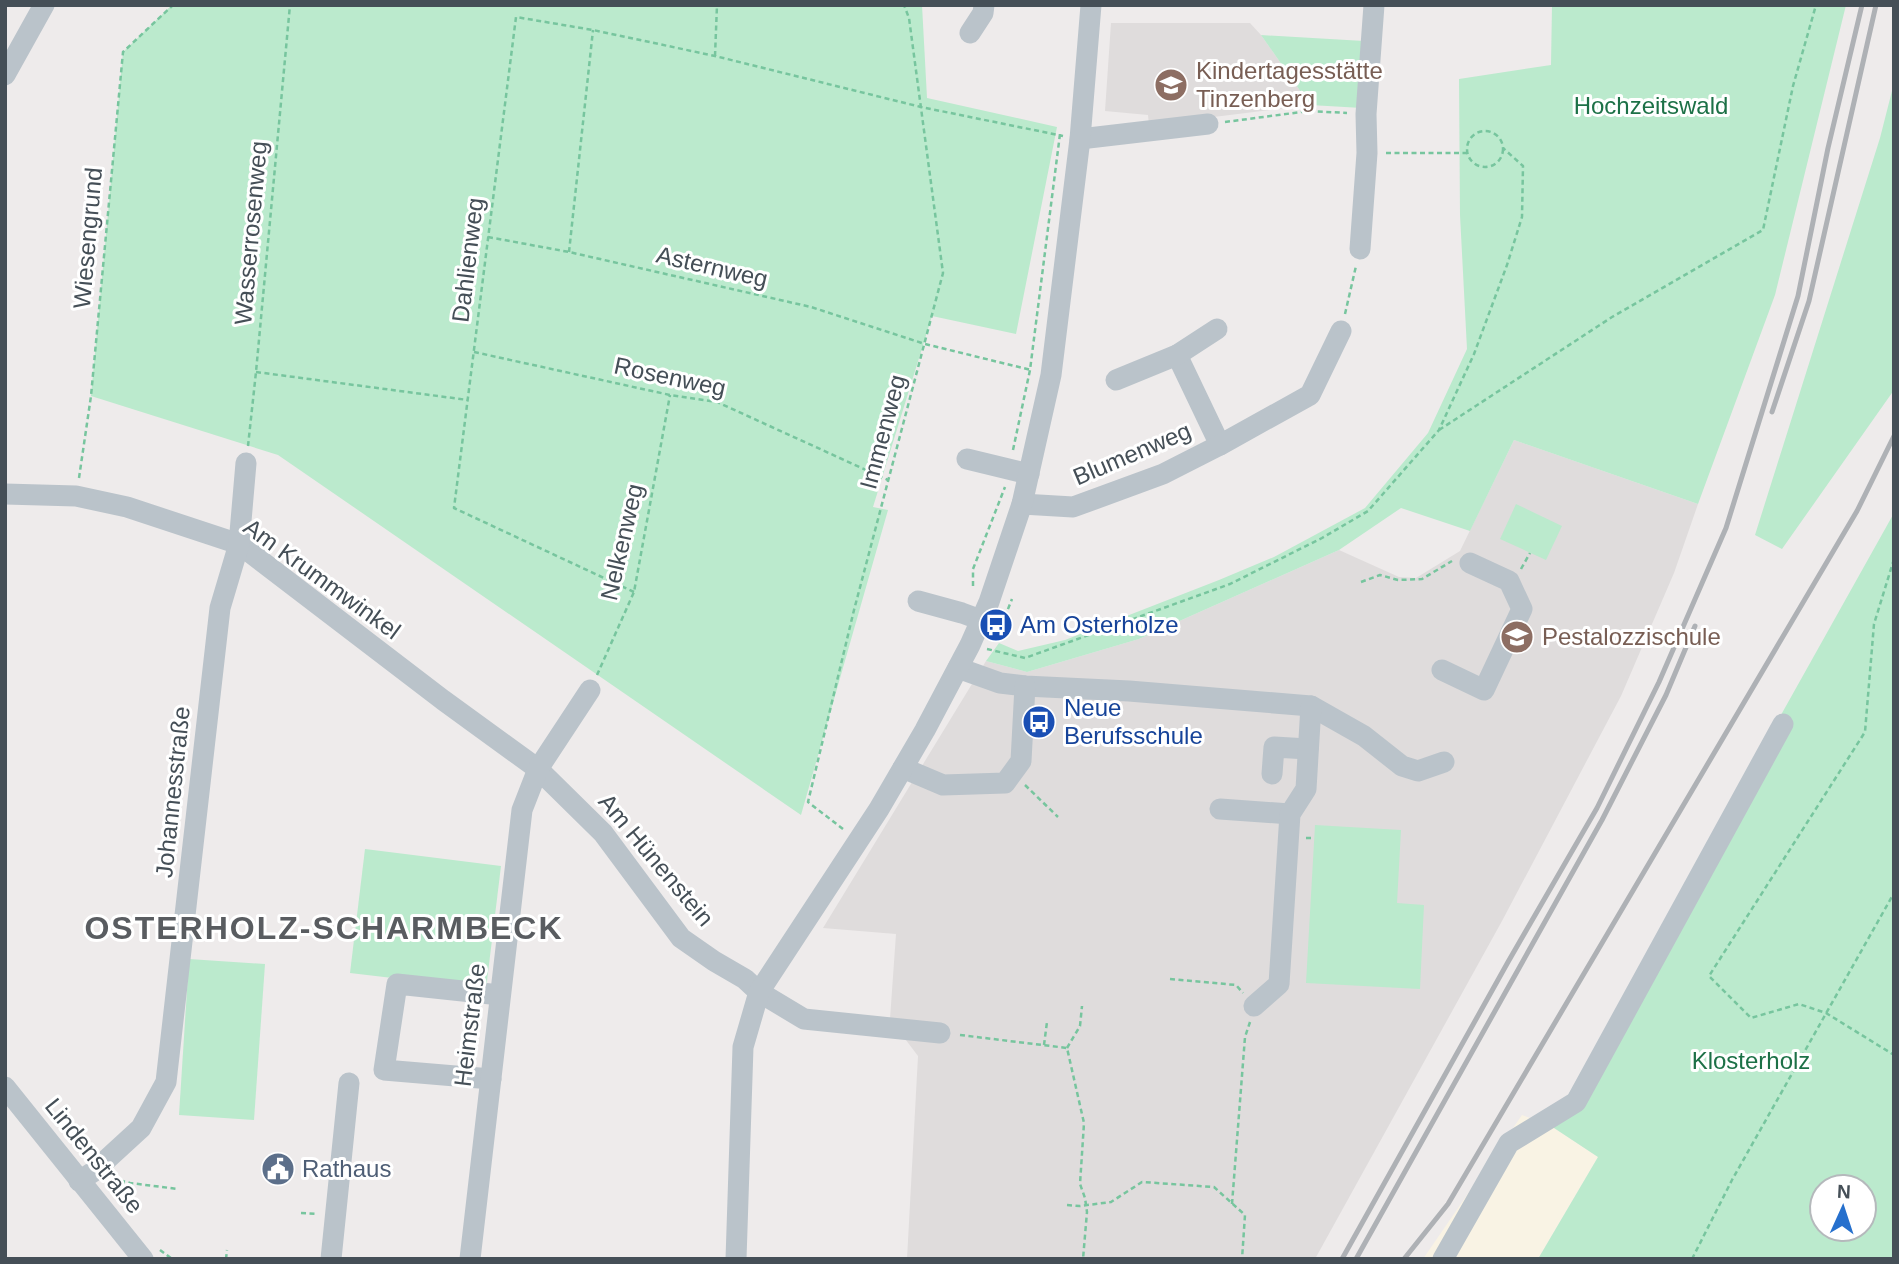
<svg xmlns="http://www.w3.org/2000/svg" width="1899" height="1264" font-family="Arial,sans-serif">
	<rect width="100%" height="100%" fill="#eeebeb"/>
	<polygon fill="#f9f3e4" points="1522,1115 1551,1126 1598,1157 1538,1259 1423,1259"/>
	<g fill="#dfdcdc">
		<polygon points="1111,23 1250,23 1261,35 1310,105 1149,125 1148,115 1105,111"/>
		<polygon points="1514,440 1698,504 1674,573 1621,696 1502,921 1315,1259 907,1259 918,1056 890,1019 896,934 823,928 986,661 1027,672 1139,639 1339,550 1399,577 1416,578 1460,551"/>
	</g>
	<g fill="#bbeacd" fill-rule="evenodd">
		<polygon points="172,5 922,5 927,98 1057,127 1016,334 932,316 873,507 888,510 801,815 278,455 91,396 123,52"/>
		<polygon points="1552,5 1846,5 1775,295 1698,504 1514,440 1470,531 1401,508 1339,550 1139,639 1027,672 986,661 999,643 1018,651 1065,640 1219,580 1274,557 1365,508 1428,433 1467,349 1460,215 1459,79 1551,65"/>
		<polygon points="1261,35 1364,41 1362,108 1310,105"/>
		<polygon points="1894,83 1894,390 1782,549 1755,535 1880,138"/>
		<polygon points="1516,504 1562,526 1546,560 1500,539"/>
		<path d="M1894 513V1259H1538L1598 1157 1551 1126ZM1822 1187H1864V1229H1822Z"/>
		<polygon points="1315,825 1401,830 1397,903 1424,905 1420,989 1306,983"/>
		<polygon points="365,849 501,866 486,989 350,973"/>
		<polygon points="189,959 265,964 254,1120 179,1115"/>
	</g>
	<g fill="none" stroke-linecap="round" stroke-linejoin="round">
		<g stroke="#77c59e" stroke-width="2.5" stroke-dasharray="5 3.5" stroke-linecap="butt">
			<polyline points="715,56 717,5"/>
			<polyline points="1225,122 1309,111 1347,113"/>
			<circle cx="1485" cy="149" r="18"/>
			<polyline points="1386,153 1467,153"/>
			<polyline points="488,237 569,252 811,307 925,344 1031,370"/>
			<polyline points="569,252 593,30"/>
			<polyline points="1345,314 1356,266"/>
			<polyline points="474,352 670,395 717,402 888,480"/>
			<polyline points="256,372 468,400"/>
			<polyline points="1439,430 1612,317 1763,230 1793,86 1816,5"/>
			<polyline points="248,446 256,372 290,5"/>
			<polyline points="1013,450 1030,370 1060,134"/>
			<polyline points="79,478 91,396 123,52 173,5"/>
			<polyline points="1894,559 1874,624 1865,732 1709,976 1751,1018 1799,1004 1826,1013 1894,1055"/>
			<polyline points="1521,569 1530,553"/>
			<polyline points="1361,582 1380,575 1398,580 1422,579 1452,561"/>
			<polyline points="973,586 973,569 1005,487"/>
			<polyline points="634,592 454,508 516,17 593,30 715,56 921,107 1063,136"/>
			<polyline points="994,640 998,634 1012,599"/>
			<polyline points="987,649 1025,658 1230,584 1322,538 1368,511 1439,430 1474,354 1507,265 1522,217 1523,166 1503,148"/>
			<polyline points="597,675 634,592 670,395"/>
			<polyline points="1101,719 1102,708"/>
			<polyline points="1025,785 1058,817"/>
			<polyline points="843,829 808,802 854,610 943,273 909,18 904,5"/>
			<polyline points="1306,838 1314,838"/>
			<polyline points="1170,979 1236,985 1243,993"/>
			<polyline points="960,1035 1067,1048 1084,1123 1080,1184 1085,1198 1087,1212 1083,1259"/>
			<polyline points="1044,1045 1047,1022"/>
			<polyline points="1067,1048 1080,1026 1082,1006"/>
			<polyline points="112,1178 130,1183 178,1189"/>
			<polyline points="123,1181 124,1196 133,1214"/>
			<polyline points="1232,1204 1245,1037 1250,1022"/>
			<polyline points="1067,1205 1080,1206 1111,1202 1142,1182 1214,1187 1245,1215 1242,1259"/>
			<polyline points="301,1213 317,1214"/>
			<polyline points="160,1250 172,1259"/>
			<polyline points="226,1259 227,1250"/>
			<polyline points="1692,1259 1732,1180 1894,893"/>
		</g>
		<g stroke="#bac3ca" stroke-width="21">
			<polyline points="970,33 983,13 984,5"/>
			<polyline points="5,75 44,5"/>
			<polyline points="1080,139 1208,124"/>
			<polyline points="1360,249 1367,153 1366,114 1374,5"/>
			<polyline points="1177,355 1220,445"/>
			<polyline points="1116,380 1177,355 1217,329"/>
			<polyline points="967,459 1029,474"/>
			<polyline points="5,494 76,496 127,507 239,544 443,700 538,769 603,833 681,938 714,961 745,979 759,992 804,1019 940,1033"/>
			<polyline points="1022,504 1073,507 1163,474 1220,445 1310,395 1341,331"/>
			<polyline points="918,601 962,613 981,620"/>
			<polyline points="958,668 1000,683 1025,686 1129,691 1311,706 1364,736 1402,766 1418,771 1444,762"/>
			<polyline points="1442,670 1484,690 1522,609 1509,581 1470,563"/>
			<polyline points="903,768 943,785 1005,783 1021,761 1025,686"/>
			<polyline points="1272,774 1274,747 1308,749"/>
			<polyline points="1220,809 1290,814"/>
			<polyline points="1254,1006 1279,984 1290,814 1306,789 1311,706"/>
			<polyline points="491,1079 384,1070 397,984 500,995"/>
			<polyline points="5,1087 143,1259"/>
			<polyline points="79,1181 93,1172 141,1128 166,1082 220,608 239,544 246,463"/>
			<polyline points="331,1259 349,1083"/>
			<polyline points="470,1259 522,810 538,769 590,690"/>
			<polyline points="736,1259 743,1047 759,992 879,809 925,730 970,645 989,602 1022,504 1051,375 1080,139 1091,5"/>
			<polyline points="1443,1259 1509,1143 1576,1102 1783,724"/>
		</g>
		<g stroke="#aeb1b5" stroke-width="5">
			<polyline points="1772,412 1809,301 1876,5"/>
			<polyline points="1342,1259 1508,962 1597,808 1659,682 1726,528 1798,296 1828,148 1862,5"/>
			<polyline points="1356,1259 1602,820 1666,695 1695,626"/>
			<polyline points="1404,1259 1448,1204 1857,511 1894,436"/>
		</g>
	</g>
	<defs>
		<symbol id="school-disc" viewBox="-11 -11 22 22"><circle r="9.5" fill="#8d6e63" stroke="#fff"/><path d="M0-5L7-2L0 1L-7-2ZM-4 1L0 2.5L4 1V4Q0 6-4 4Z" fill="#fff"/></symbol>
		<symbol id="bus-disc" viewBox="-11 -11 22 22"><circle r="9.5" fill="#1a4fb4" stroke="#fff"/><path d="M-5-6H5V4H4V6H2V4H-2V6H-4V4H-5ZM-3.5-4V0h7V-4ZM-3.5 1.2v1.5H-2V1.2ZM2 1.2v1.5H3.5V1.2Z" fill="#fff"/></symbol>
		<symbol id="civic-disc" viewBox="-11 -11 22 22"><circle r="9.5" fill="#5c6f8a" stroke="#fff"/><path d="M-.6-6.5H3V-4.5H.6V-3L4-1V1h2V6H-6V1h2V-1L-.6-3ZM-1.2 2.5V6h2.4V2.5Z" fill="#fff"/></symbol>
	</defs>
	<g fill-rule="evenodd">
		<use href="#school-disc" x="1152" y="66" width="38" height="38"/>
		<use href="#bus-disc" x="977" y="606" width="38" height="38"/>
		<use href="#school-disc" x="1498" y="618" width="38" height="38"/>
		<use href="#bus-disc" x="1020" y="703" width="38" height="38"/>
		<use href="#civic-disc" x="259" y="1150" width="38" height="38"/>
	</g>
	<g text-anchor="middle" stroke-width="6" stroke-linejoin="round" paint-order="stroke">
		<g font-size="24" fill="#785e54" stroke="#fff" text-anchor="start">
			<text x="1196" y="79">Kindertagesstätte<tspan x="1196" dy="28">Tinzenberg</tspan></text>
			<text x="1542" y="645">Pestalozzischule</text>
		</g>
		<g font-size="24" fill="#1d7147" stroke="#fff">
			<text x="1651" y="114">Hochzeitswald</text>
			<text x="1751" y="1069">Klosterholz</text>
		</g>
		<g font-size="24" fill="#454f57" stroke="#fff">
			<text transform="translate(251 233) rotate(-85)" y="8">Wasserrosenweg</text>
			<text transform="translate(88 238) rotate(-85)" y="8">Wiesengrund</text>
			<text transform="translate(468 260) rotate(-83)" y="8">Dahlienweg</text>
			<text transform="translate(712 267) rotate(13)" y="8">Asternweg</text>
			<text transform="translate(670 377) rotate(12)" y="8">Rosenweg</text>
			<text transform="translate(883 432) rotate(-75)" y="8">Immenweg</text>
			<text transform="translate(1132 454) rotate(-23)" y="8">Blumenweg</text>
			<text transform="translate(622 542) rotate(-77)" y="8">Nelkenweg</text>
			<text transform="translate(322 579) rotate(36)" y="8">Am Krummwinkel</text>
			<text transform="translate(173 792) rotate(-84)" y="8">Johannesstraße</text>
			<text transform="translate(656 860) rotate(50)" y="8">Am Hünenstein</text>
			<text transform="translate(470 1025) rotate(-83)" y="8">Heimstraße</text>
			<text transform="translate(94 1156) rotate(51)" y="8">Lindenstraße</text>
		</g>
		<g font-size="24" fill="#164399" stroke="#fff" text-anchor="start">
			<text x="1020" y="633">Am Osterholze</text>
			<text x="1064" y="716">Neue<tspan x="1064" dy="28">Berufsschule</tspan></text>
		</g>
		<g font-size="24" fill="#4e5e75" stroke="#fff" text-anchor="start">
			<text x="302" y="1177">Rathaus</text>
		</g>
		<g font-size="32" font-weight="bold" letter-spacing="2" fill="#595c60" stroke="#fff">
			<text x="324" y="939">OSTERHOLZ-SCHARMBECK</text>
		</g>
	</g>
	<rect width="1899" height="1264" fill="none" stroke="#454f57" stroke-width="14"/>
	<g transform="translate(1843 1208) rotate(3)"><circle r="33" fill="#ffffff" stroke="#b5b9bc" stroke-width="2"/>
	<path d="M0-5L12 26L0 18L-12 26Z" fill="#2670cd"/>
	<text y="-10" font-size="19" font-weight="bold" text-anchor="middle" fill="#454f57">N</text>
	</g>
</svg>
